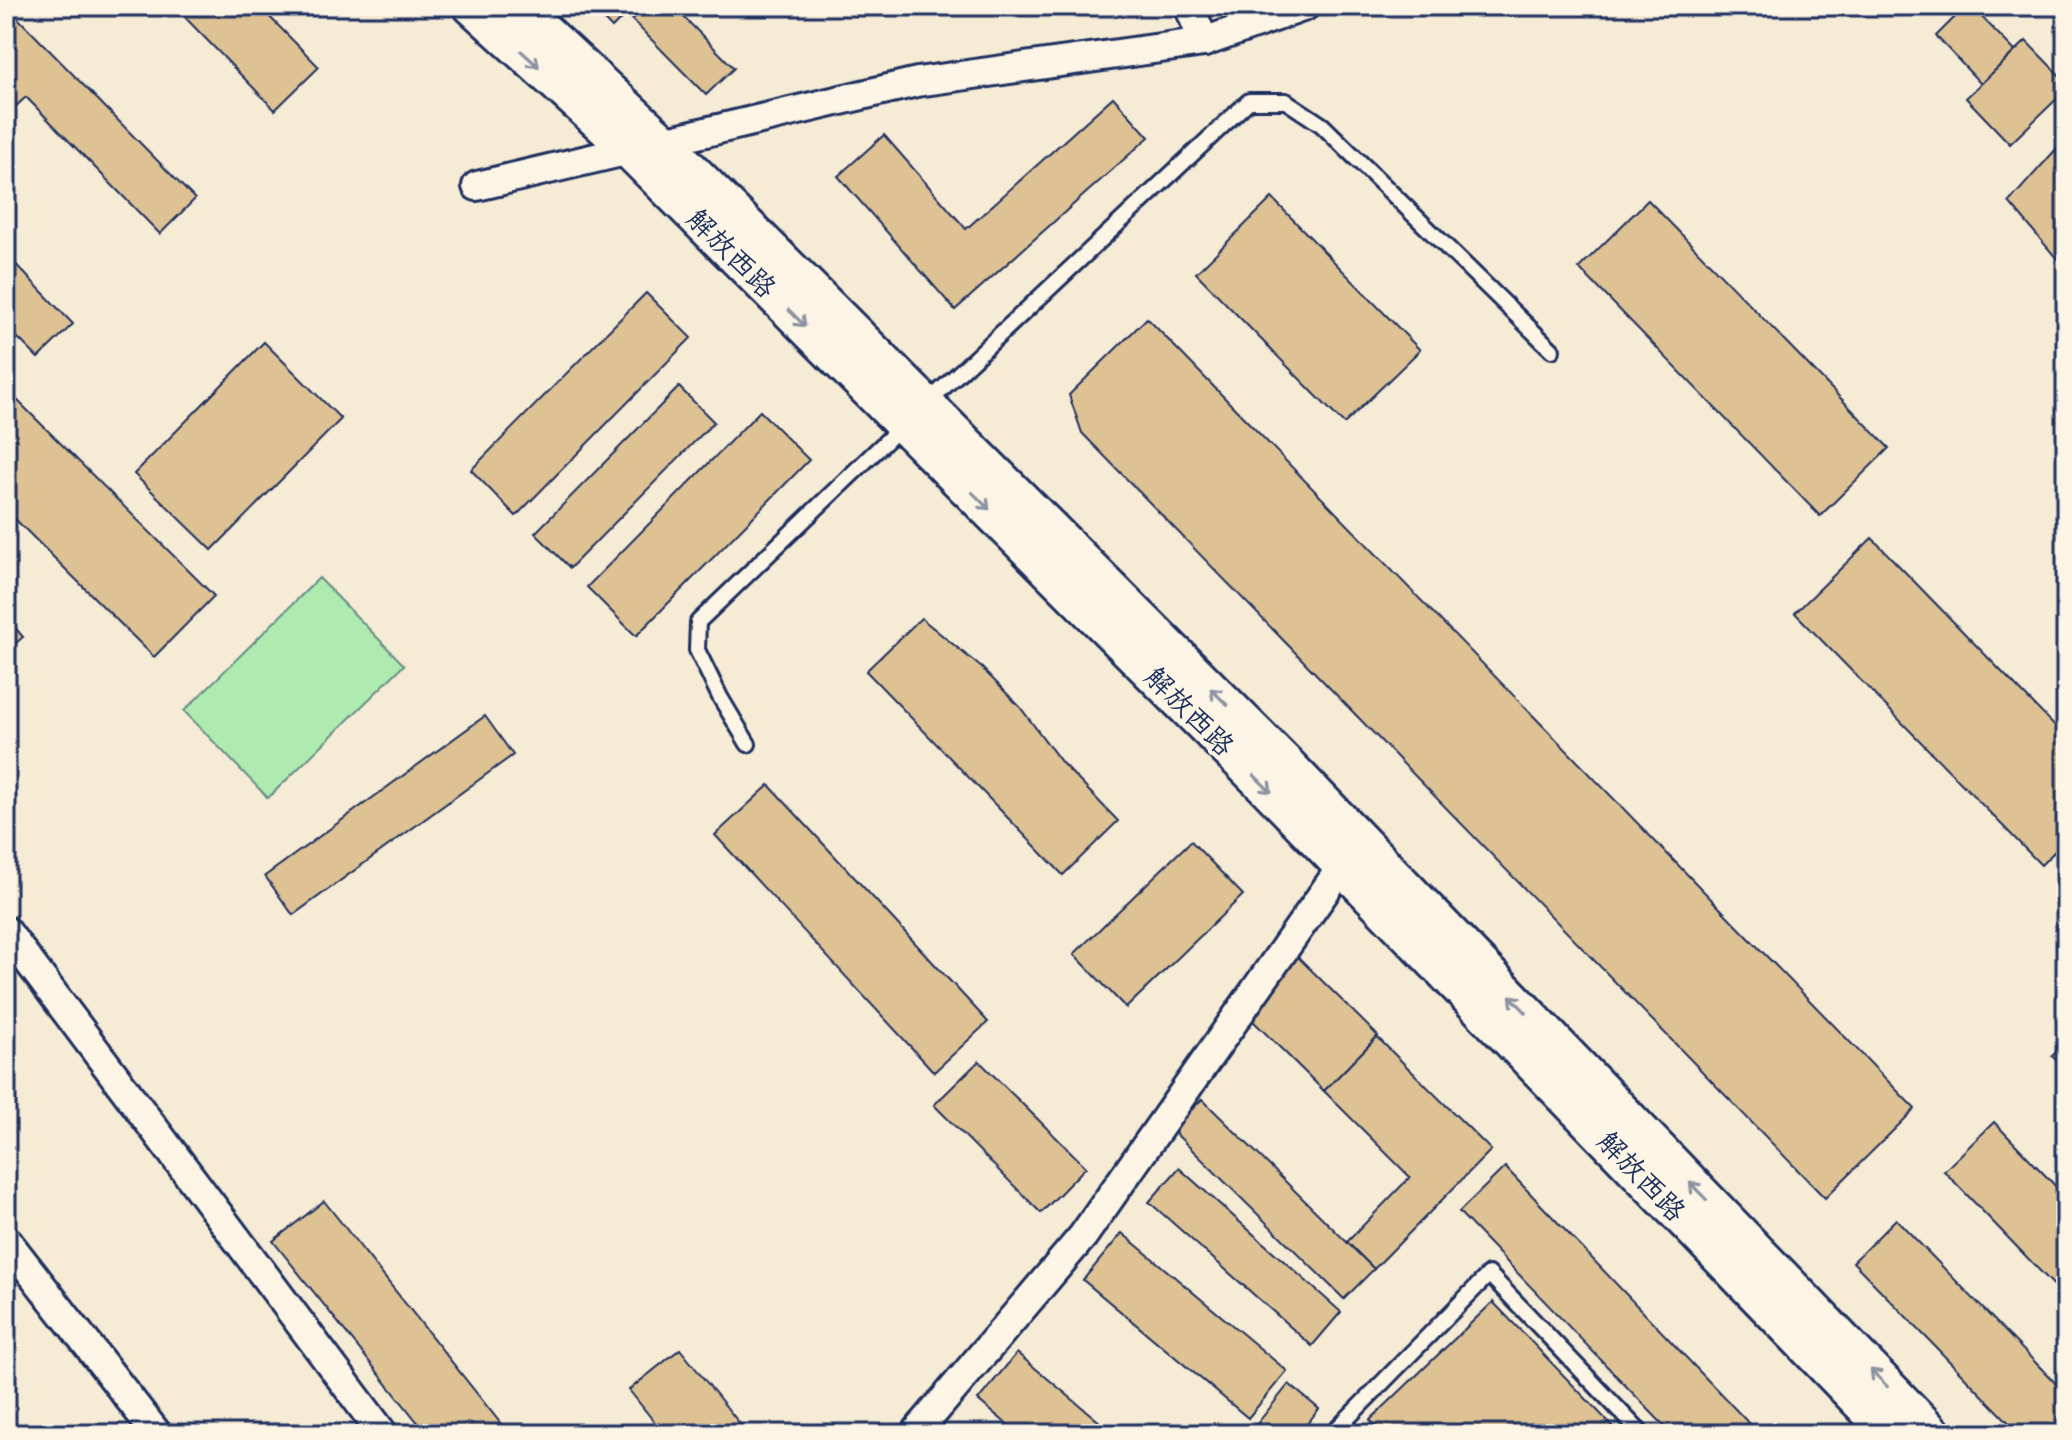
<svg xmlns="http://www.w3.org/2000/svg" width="2072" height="1440" font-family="'Patrick Hand','LXGW WenKai TC',sans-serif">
	<rect width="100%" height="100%" fill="#f6ebd5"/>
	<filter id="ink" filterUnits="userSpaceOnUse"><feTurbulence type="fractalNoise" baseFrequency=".0125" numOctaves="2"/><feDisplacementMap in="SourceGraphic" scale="16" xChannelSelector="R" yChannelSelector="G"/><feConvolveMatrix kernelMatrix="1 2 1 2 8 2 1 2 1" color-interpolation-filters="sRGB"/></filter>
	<g filter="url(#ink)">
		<polygon fill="#afeab0" stroke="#658c87" stroke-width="2" points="319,578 404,665 268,798 184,711"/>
		<g fill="#dec293" stroke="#1b2f5e" stroke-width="2">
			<polygon points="6,6 195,199 160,234 26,97 14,108 6,100"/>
			<polygon points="174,6 259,6 319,67 275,110"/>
			<polygon points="591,6 634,6 612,28"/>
			<polygon points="646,6 673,6 734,68 706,95 632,20"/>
			<polygon points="1966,6 1971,6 2015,51 1981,84 1936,36"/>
			<polygon points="2026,41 2066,82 2066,90 2010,144 1966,98"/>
			<polygon points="1113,97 1149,137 955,310 838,176 884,135 966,229"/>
			<polygon points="2066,138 2066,253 2057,259 2009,202"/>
			<polygon points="1272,198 1420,350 1344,424 1196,273"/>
			<polygon points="1648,200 1889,448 1820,516 1579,268"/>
			<polygon points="6,254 73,324 38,358 6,326"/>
			<polygon points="646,293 691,338 516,516 471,470"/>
			<polygon points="1147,318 1915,1109 1825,1198 1082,433 1069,395"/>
			<polygon points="264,342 341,419 212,550 134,474"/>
			<polygon points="679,387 714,422 570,568 535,533"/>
			<polygon points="6,389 214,596 154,657 6,510"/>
			<polygon points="760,411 809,460 636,636 587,587"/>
			<polygon points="1872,538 2066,738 2066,840 2041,865 1795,613"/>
			<polygon points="6,617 23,637 6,652"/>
			<polygon points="921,618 982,668 1020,707 1062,763 1118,821 1063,875 866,671"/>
			<polygon points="485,716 513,755 293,915 265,876"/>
			<polygon points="769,785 988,1022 934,1072 715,835"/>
			<polygon points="1191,841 1243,895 1126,1008 1074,954"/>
			<polygon points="1297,956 1378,1036 1324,1091 1243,1011"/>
			<polygon points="1377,1037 1491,1150 1374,1269 1347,1242 1410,1177 1324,1091"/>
			<polygon points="2066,1043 2066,1070 2052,1056"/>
			<polygon points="979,1061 1086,1167 1041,1213 934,1105"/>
			<polygon points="1202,1099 1374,1269 1344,1299 1172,1130"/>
			<polygon points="1994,1122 2066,1197 2066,1298 1944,1171"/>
			<polygon points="1505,1167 1759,1434 1672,1434 1459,1212"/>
			<polygon points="1179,1168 1341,1312 1312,1346 1149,1202"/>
			<polygon points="324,1201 509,1434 427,1434 273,1241"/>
			<polygon points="1896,1219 2066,1394 2066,1430 2062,1434 2020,1434 1853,1262"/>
			<polygon points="1122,1233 1287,1371 1248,1418 1083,1280"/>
			<polygon points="1493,1302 1620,1434 1384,1434 1370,1420"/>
			<polygon points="680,1349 748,1434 664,1434 629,1390"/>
			<polygon points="1017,1353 1114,1434 1019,1434 978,1400"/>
			<polygon points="1289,1384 1319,1409 1299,1434 1249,1434"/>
		</g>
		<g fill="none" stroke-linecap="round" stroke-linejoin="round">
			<defs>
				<g id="service">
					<polyline points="927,403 1249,101 1286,101 1322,125 1552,350"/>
					<polyline points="748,744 720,697 697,650 698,622 903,425"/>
					<polyline points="1332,1434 1489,1274 1642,1434"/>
				</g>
				<g id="minor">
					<polyline points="1189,6 1204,42"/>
					<polyline points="477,186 917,82 1204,42 1305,6"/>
					<polyline points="6,931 383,1434"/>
					<polyline points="6,1240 157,1434"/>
					<polyline points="915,1434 1083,1236 1353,851"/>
				</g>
				<g id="tertiary">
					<polyline points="472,6 618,139 1264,785 1891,1434"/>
					<polyline points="517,6 663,142 1288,766 1933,1434"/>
				</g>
			</defs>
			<use href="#service" stroke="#1b2f5e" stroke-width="20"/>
			<use href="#minor" stroke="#1b2f5e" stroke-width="34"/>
			<use href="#tertiary" stroke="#1b2f5e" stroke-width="42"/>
			<use href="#service" stroke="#fcf5e5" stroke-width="14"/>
			<use href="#minor" stroke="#fcf5e5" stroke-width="28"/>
			<use href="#tertiary" stroke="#fcf5e5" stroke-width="36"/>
		</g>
		<defs><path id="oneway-shaft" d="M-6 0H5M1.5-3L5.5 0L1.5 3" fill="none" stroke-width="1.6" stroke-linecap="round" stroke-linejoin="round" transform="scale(2)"/></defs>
		<g stroke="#8c92a2">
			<use href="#oneway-shaft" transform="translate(530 59) rotate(42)"/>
			<use href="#oneway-shaft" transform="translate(797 318) rotate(45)"/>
			<use href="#oneway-shaft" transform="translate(981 501) rotate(45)"/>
			<use href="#oneway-shaft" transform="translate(1219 697) rotate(-135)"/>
			<use href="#oneway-shaft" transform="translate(1263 784) rotate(45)"/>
			<use href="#oneway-shaft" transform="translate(1518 1004) rotate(-134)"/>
			<use href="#oneway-shaft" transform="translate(1698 1191) rotate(-134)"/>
			<use href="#oneway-shaft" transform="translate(1879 1378) rotate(-134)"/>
		</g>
	</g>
	<g text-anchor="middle" stroke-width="8" stroke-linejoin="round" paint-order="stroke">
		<g font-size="28" fill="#1b2f5e" stroke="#fcf5e5">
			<text transform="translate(732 253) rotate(45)" y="10">解放西路</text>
			<text transform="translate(1190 711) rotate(45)" y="10">解放西路</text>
			<text transform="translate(1642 1176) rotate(46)" y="10">解放西路</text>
		</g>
	</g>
	<rect width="2072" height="1440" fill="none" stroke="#fcf5e5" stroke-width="32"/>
	<rect x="16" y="16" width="2040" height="1408" fill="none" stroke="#1b2f5e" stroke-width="3" filter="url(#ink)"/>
</svg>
